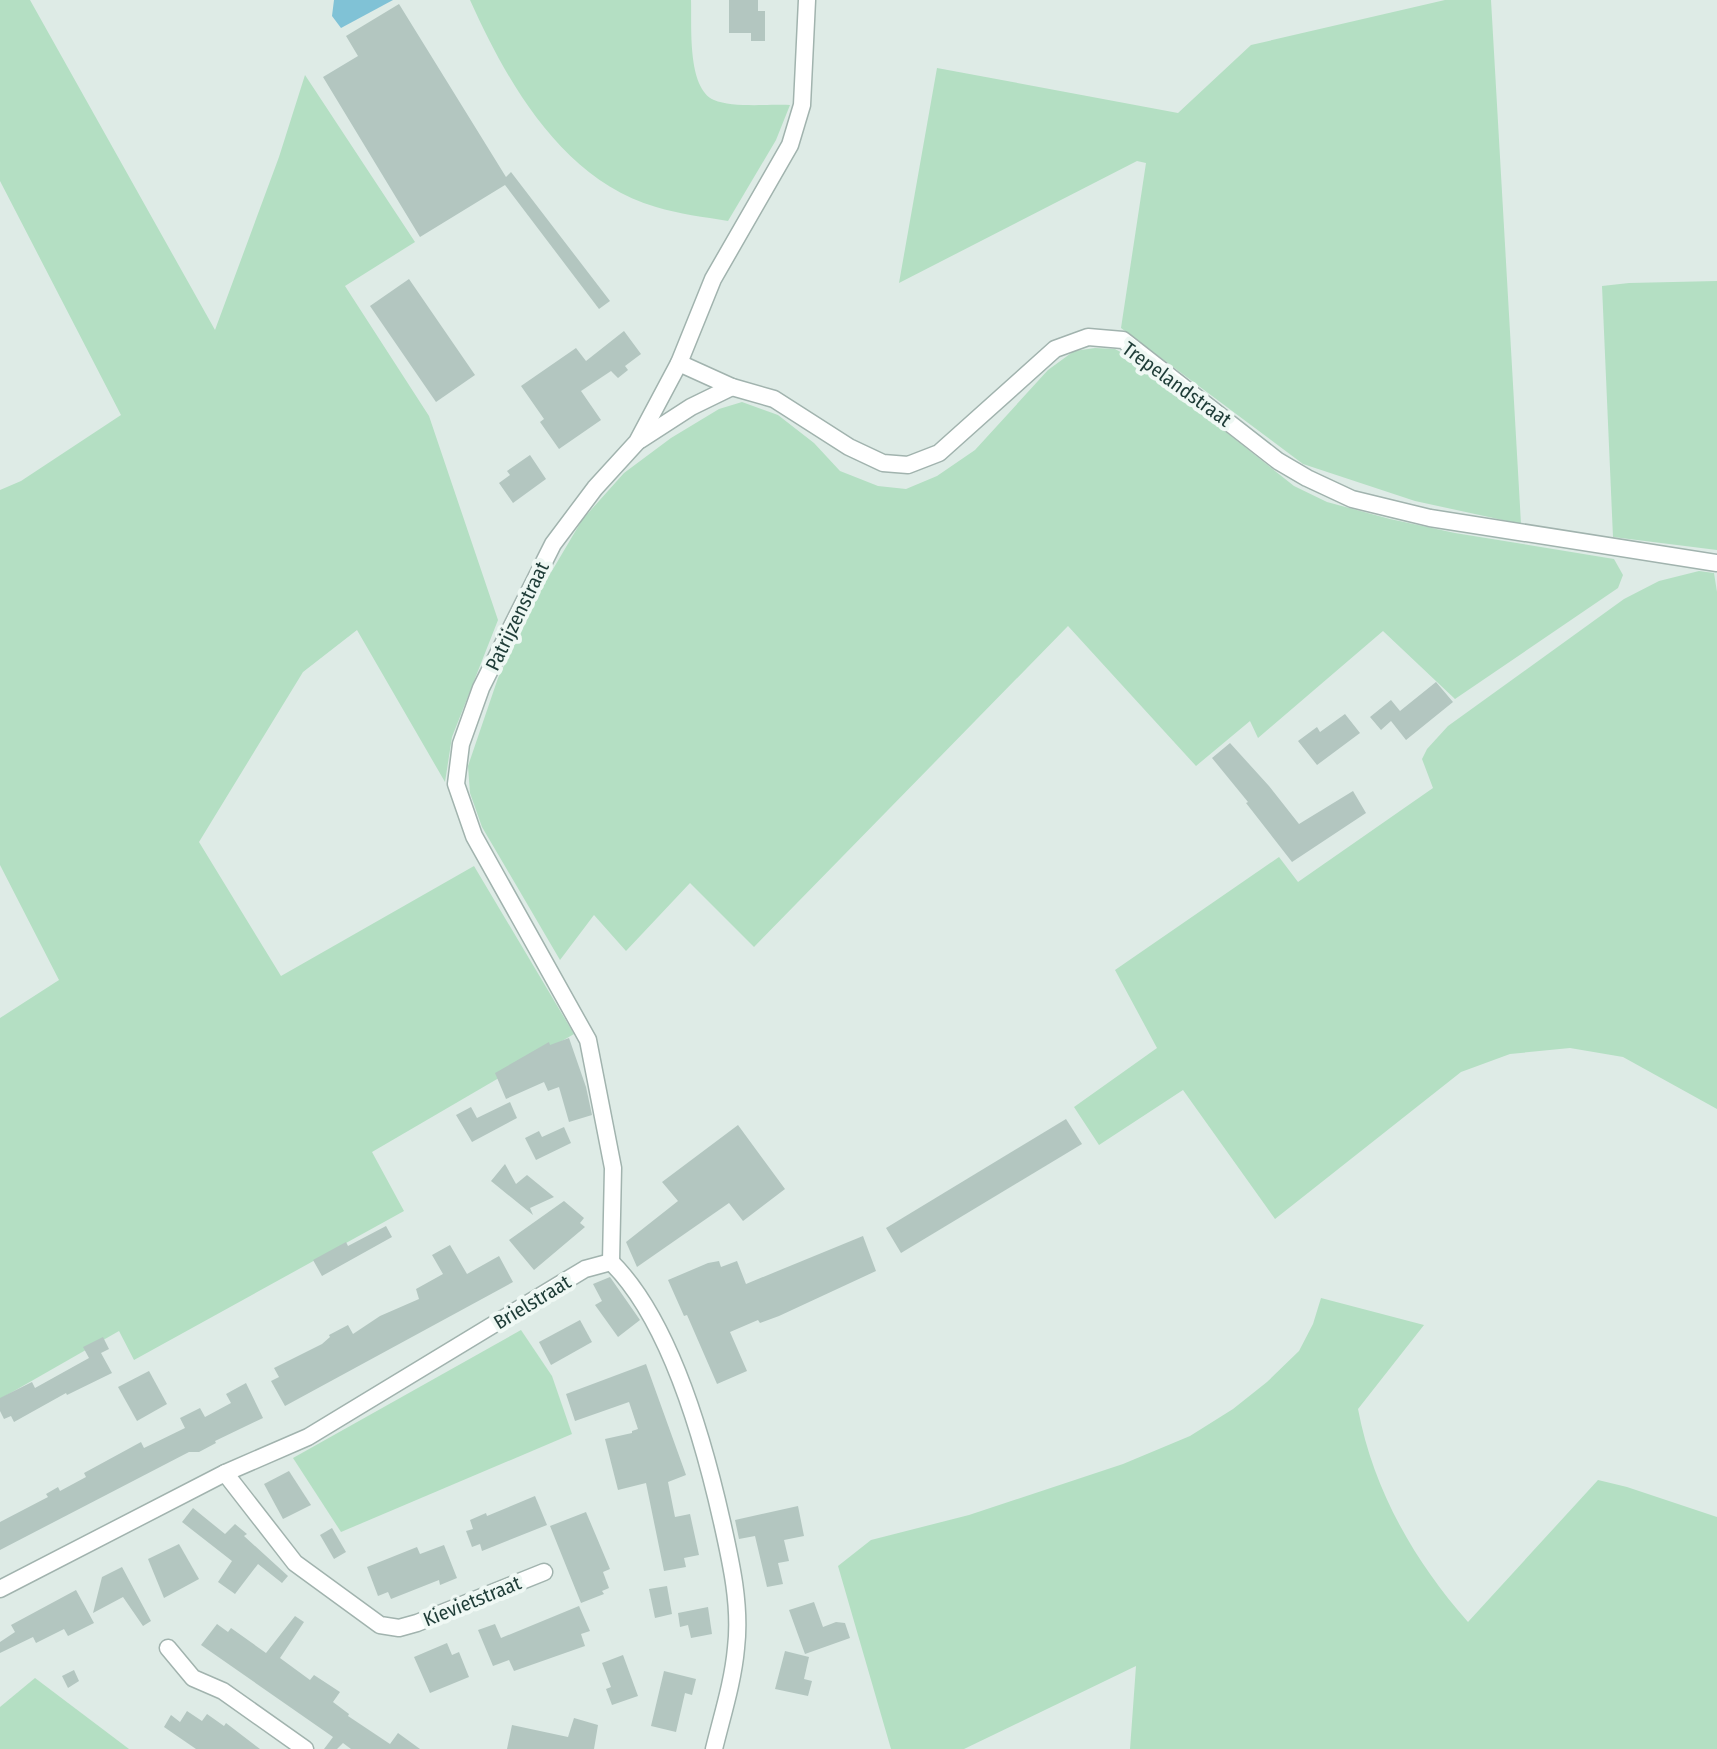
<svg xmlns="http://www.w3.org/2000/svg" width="1717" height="1749" font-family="'Fira Sans Condensed',sans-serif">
	<rect width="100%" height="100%" fill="#deebe6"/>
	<g fill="#b4dfc3">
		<polygon points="0,0 30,0 215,330 279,157 305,75 415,242 345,286 429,416 498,620 452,737 445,782 357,630 303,672 199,842 281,976 474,866 574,1034 372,1152 404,1211 134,1360 119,1331 0,1399 0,1018 59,980 0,865 0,490 21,481 121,415 0,181"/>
		<path d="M470 0H691C692 26 687 88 714 100 732 108 769 104 790 105L776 140 728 221C704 217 679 214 656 207 562 180 507 82 470 0Z"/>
		<polygon points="1445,0 1491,0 1521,524 1415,501 1303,464 1121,328 1146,163 1137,161 899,283 937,68 1178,113 1251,45"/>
		<polygon points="1717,281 1717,550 1613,537 1602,286 1629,283"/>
		<polygon points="1095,348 1115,349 1135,360 1294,486 1327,502 1390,519 1455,533 1614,559 1623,575 1618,588 1455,699 1383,631 1258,738 1250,721 1196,766 1068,626 754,947 690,883 626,951 594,915 560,960 482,827 470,793 468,766 498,678 543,586 582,520 624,473 671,438 719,409 742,402 778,415 814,443 840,471 878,486 906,489 937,476 975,450 1048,370 1074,351"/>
		<polygon points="1699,571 1714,573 1717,592 1717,1109 1623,1057 1570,1048 1510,1054 1461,1072 1275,1219 1183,1090 1099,1145 1074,1107 1157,1048 1115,970 1279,857 1298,882 1433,788 1422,759 1427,749 1448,726 1624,599 1659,581"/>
		<path d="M1321 1298 1424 1325 1358 1409C1373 1489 1414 1561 1468 1622L1598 1480 1627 1487 1717 1517V1749H1130L1136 1666 964 1749H891L838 1566 871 1540 969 1515 1123 1464 1190 1436 1233 1409 1267 1382 1299 1351 1313 1324Z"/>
		<polygon points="521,1330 552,1376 572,1434 341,1532 293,1458"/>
		<polygon points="35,1678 129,1749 0,1749 0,1707"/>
	</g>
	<polygon fill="#80c2d6" points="334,0 393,0 341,28 332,16"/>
	<g fill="#b3c6c0">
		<polygon points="729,0 758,0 758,11 765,11 765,41 751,41 751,33 729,33"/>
		<polygon points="399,4 506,177 511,172 610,301 599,309 505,185 420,237 323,77 358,56 346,36"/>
		<polygon points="409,279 475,375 436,402 370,306"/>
		<polygon points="624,331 641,354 625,366 628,370 618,378 611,371 581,391 601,420 559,449 540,422 544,419 521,386 576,348 586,361"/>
		<polygon points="530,455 546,479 513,503 499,483 510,475 507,471"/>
		<polygon points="1436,682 1453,702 1406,740 1391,721 1381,730 1370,717 1391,700 1400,711"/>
		<polygon points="1345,714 1360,733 1317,765 1298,741 1317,727 1320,732"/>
		<polygon points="1230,743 1269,786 1299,824 1353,791 1366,813 1292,862 1246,803 1248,802 1212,758"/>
		<polygon points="569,1038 586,1087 592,1115 569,1122 559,1087 548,1091 544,1082 506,1099 495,1073 549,1042 550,1045"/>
		<polygon points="510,1102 517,1118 472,1142 456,1115 471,1107 477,1118"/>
		<polygon points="1066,1119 1082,1144 901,1253 886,1228"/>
		<polygon points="738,1125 785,1189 743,1221 729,1203 637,1267 626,1242 678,1201 662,1182"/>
		<polygon points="564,1127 571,1143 536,1160 525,1138 539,1131 542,1137"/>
		<polygon points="505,1164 516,1184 527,1175 554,1197 530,1208 533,1215 491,1181"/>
		<polygon points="564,1201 584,1218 580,1223 585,1227 534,1270 509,1240"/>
		<polygon points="386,1226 392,1237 322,1276 313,1260 346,1242 348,1246"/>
		<polygon points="863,1236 876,1271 779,1316 760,1323 758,1320 730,1332 747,1371 717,1384 687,1315 684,1316 668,1280 708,1263 719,1261 721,1267 737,1261 746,1284"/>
		<polygon points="450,1245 467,1274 499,1256 513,1282 285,1406 271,1381 279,1377 274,1368 322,1344 330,1337 329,1335 348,1325 353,1334 380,1316 419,1299 416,1289 443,1274 432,1255"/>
		<polygon points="610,1277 640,1320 618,1337 595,1305 602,1301 593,1284"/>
		<polygon points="580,1320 592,1342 551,1365 539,1342"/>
		<polygon points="103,1337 109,1349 101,1353 112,1373 67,1395 66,1393 14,1422 11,1416 4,1419 0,1411 0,1398 32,1382 35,1388 89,1358 83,1347"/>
		<polygon points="646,1364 686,1475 668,1482 675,1517 690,1514 699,1555 684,1558 686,1567 664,1571 646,1483 618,1490 605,1439 632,1433 632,1431 638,1429 629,1402 575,1421 566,1394"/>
		<polygon points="149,1371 167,1404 137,1421 118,1387"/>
		<polygon points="246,1383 263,1418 215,1441 216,1443 199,1452 189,1452 0,1550 0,1522 48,1497 46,1494 58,1487 60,1491 86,1477 84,1473 141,1442 144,1448 185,1428 180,1418 200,1408 205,1417 231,1403 226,1394"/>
		<polygon points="289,1471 311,1505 283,1519 264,1484"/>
		<polygon points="535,1496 547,1525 482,1551 480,1544 472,1547 466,1531 473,1529 470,1520 486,1513 487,1516"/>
		<polygon points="798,1506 804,1536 784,1540 789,1561 778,1563 783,1584 767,1587 755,1536 739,1539 735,1520"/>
		<polygon points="193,1508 225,1534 235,1524 247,1534 244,1536 288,1576 282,1583 258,1564 235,1594 218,1582 232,1561 182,1522"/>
		<polygon points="586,1512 610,1569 603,1572 609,1588 602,1591 604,1594 581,1603 550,1526"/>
		<polygon points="332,1528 346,1552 334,1559 320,1535"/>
		<polygon points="179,1544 199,1579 164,1598 148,1559"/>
		<polygon points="444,1545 457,1578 440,1585 439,1580 391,1599 388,1592 378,1596 367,1567 417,1547 420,1554"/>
		<polygon points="122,1567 151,1621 143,1626 123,1597 93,1613 102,1577"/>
		<polygon points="667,1586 672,1614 655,1618 649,1589"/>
		<polygon points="76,1590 94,1623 68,1636 64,1629 36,1643 33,1637 0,1653 0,1642 15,1632 11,1625"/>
		<polygon points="814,1602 823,1627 836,1622 845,1623 850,1638 805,1654 789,1610"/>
		<polygon points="579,1606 590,1631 581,1634 585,1646 514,1671 509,1660 493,1666 478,1630 495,1624 501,1638"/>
		<polygon points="708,1607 712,1634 691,1638 688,1625 680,1627 678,1613"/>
		<polygon points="295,1616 304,1622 280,1658 310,1680 314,1675 340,1692 333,1702 349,1714 348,1716 390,1744 398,1733 420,1749 351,1749 343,1743 337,1749 324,1749 333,1737 201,1645 217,1624 228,1632 231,1628 266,1653"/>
		<polygon points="447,1643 452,1655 459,1652 469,1677 430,1693 414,1657"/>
		<polygon points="785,1651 809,1657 804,1679 812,1681 808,1696 775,1689"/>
		<polygon points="623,1655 638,1696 612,1705 606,1689 611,1687 602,1663"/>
		<polygon points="74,1670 79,1681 68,1688 62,1676"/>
		<polygon points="664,1671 696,1679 692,1695 685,1693 676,1732 651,1726"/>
		<polygon points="187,1711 202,1721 207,1714 224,1726 226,1723 260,1749 196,1749 164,1727 171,1715 180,1722"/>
		<polygon points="574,1718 598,1725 594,1749 507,1749 512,1725 568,1737"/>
	</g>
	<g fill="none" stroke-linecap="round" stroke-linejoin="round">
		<defs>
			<g id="minor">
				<polyline points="679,363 732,387 774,399 849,447 883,463 908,465 939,453 1055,349 1088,337 1123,340 1278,461 1307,478 1352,499 1430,518 1717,563"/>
				<polyline points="640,440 691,407 732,387"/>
				<polyline points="611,1262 613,1168 588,1040 474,836 456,784 461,744 481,688 553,544 595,488 637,442 679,363 713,279 790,145 802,105 807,0"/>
				<path d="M611 1262C670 1320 704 1442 722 1522 731 1562 741 1606 736 1648 733 1682 722 1716 714 1749"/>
				<polyline points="225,1473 295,1563 380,1625 399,1628 417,1623 544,1572"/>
				<polyline points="0,1589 225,1473 308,1437 585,1269 611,1262"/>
				<polyline points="168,1648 193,1678 223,1691 305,1749"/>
			</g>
		</defs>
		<use href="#minor" stroke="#a1b3ae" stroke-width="19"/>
		<use href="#minor" stroke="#fff" stroke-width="16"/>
	</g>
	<g text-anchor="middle" stroke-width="8" stroke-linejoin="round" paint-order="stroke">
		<g font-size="20" fill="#1e3c37" stroke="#eff8f4">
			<text transform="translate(1177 384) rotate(36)" y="7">Trepelandstraat</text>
			<text transform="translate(517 616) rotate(-64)" y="7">Patrijzenstraat</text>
			<text transform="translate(532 1302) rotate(-31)" y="7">Brielstraat</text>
			<text transform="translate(472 1601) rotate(-22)" y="7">Kievietstraat</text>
		</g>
	</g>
</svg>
